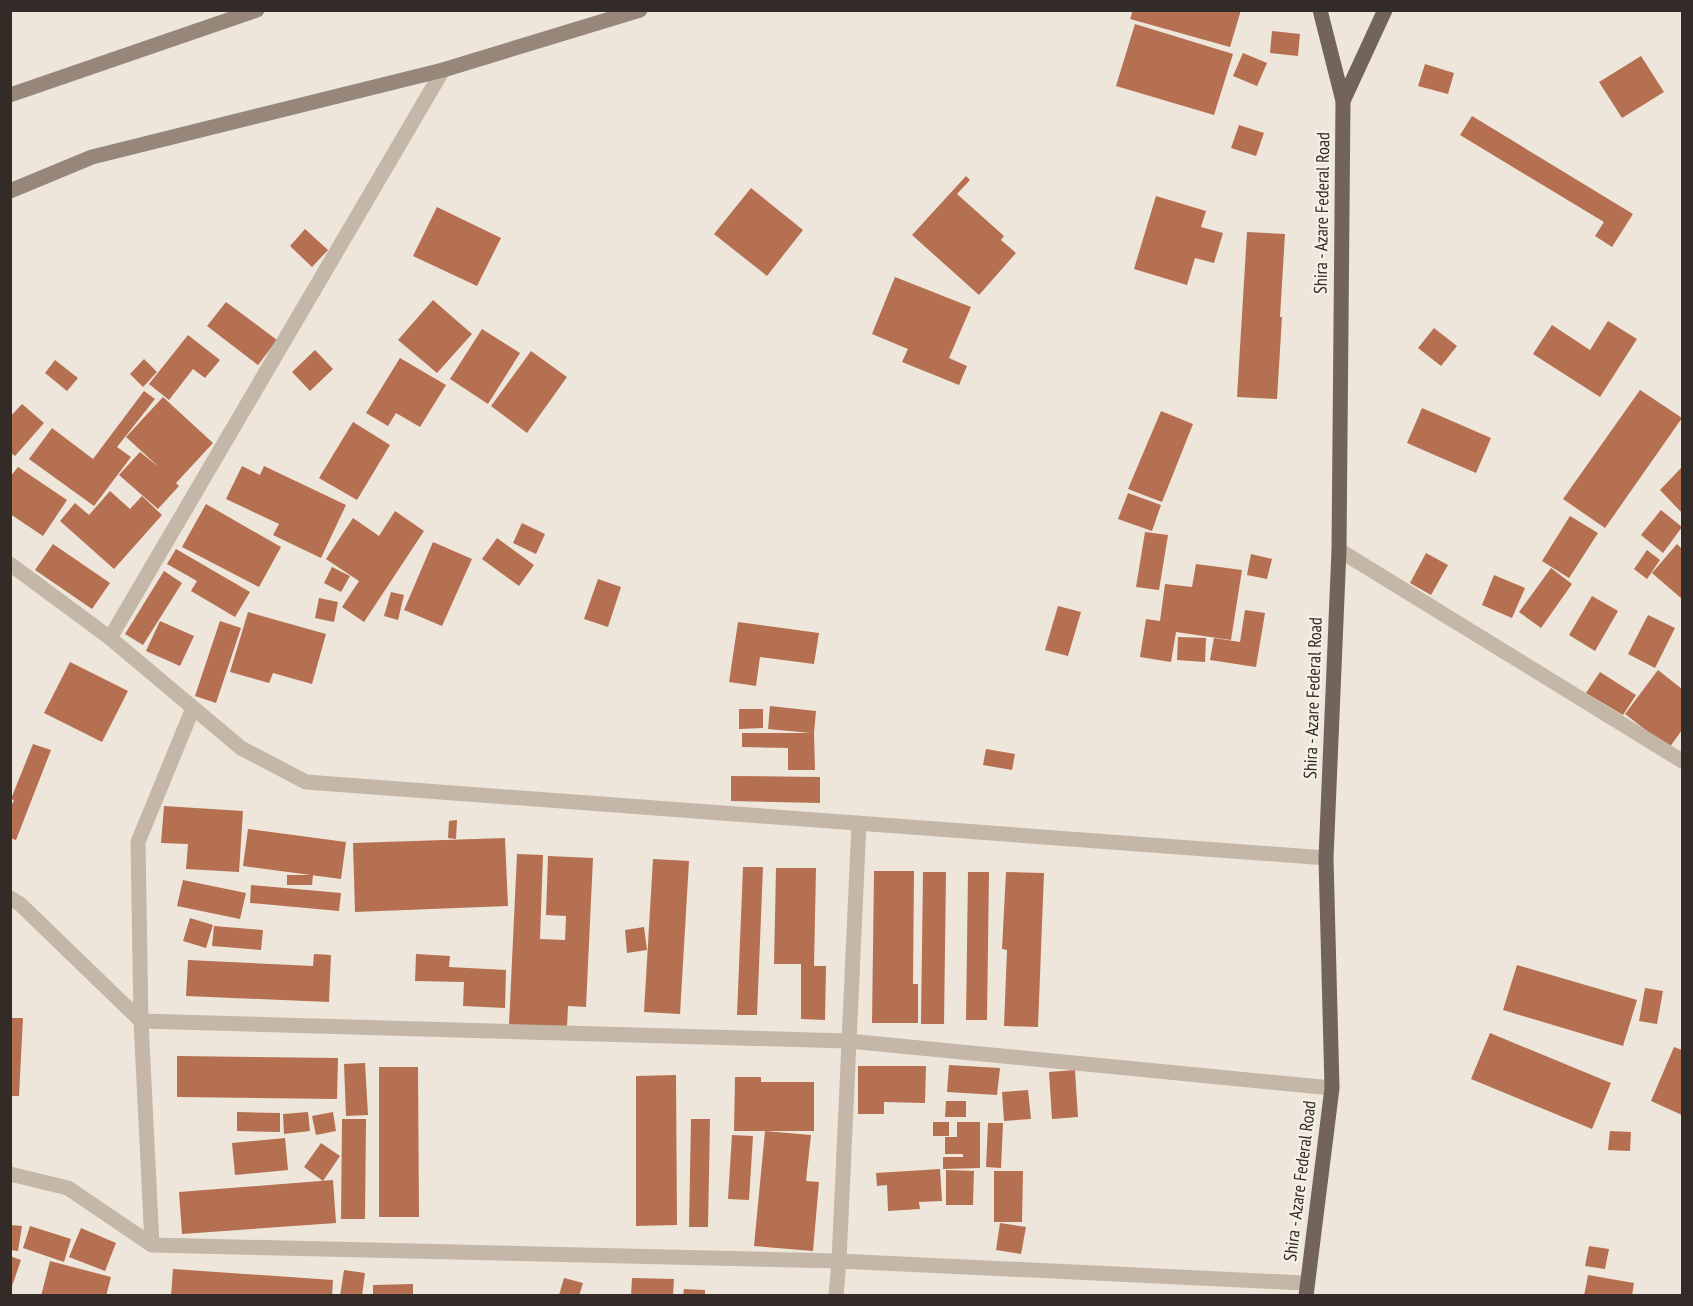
<svg xmlns="http://www.w3.org/2000/svg" width="1693" height="1306" font-family="'PT Sans Narrow',sans-serif">
	<rect width="100%" height="100%" fill="#eee6db"/>
	<g fill="#b57051">
		<polygon points="1133,10 1241,10 1230,47 1130,19"/>
		<polygon points="1135,24 1233,54 1214,115 1116,86"/>
		<polygon points="1272,31 1300,34 1298,56 1270,53"/>
		<polygon points="1243,53 1267,63 1257,86 1233,76"/>
		<polygon points="1641,56 1664,92 1622,118 1599,82"/>
		<polygon points="1425,64 1454,73 1448,94 1418,86"/>
		<polygon points="1472,116 1633,214 1612,247 1595,236 1604,222 1460,135"/>
		<polygon points="1239,125 1264,133 1256,156 1231,148"/>
		<polygon points="966,176 970,180 957,194 1004,236 1001,240 1016,253 979,295 912,235"/>
		<polygon points="751,188 803,230 767,276 714,234"/>
		<polygon points="1156,196 1206,211 1201,227 1223,233 1214,263 1195,258 1187,285 1134,269"/>
		<polygon points="437,207 501,238 477,286 413,256"/>
		<polygon points="305,229 328,250 312,267 290,246"/>
		<polygon points="1247,232 1285,234 1280,317 1282,317 1277,399 1237,397"/>
		<polygon points="895,277 971,307 949,358 967,366 959,385 902,362 908,349 872,334"/>
		<polygon points="433,300 472,334 437,373 398,340"/>
		<polygon points="226,302 277,340 258,365 207,326"/>
		<polygon points="1608,321 1637,339 1600,397 1533,354 1552,325 1590,350"/>
		<polygon points="1434,328 1457,346 1441,366 1418,348"/>
		<polygon points="482,329 520,353 488,404 450,379"/>
		<polygon points="188,335 220,360 205,378 193,369 169,400 149,384"/>
		<polygon points="315,350 333,369 310,391 292,372"/>
		<polygon points="531,351 567,377 527,433 491,406"/>
		<polygon points="400,358 446,385 420,427 396,413 388,426 366,413"/>
		<polygon points="144,359 157,372 143,387 130,374"/>
		<polygon points="55,360 78,378 67,391 45,373"/>
		<polygon points="1640,390 1682,418 1605,528 1563,499"/>
		<polygon points="144,391 155,399 117,447 131,457 94,506 29,459 52,428 93,459"/>
		<polygon points="163,397 213,443 176,483 179,486 158,509 119,475 140,452 160,468 126,437"/>
		<polygon points="22,404 44,423 15,456 10,452 10,417"/>
		<polygon points="1422,408 1491,438 1476,473 1407,443"/>
		<polygon points="1161,411 1193,424 1162,502 1128,489"/>
		<polygon points="353,422 390,445 357,500 319,478"/>
		<polygon points="242,466 260,475 264,466 346,505 321,558 273,535 279,524 226,499"/>
		<polygon points="18,467 67,500 43,536 10,514 10,477"/>
		<polygon points="1682,467 1682,513 1660,490"/>
		<polygon points="110,491 130,509 142,496 162,515 114,569 60,521 75,503 89,515"/>
		<polygon points="1128,493 1161,505 1152,531 1118,519"/>
		<polygon points="206,504 281,547 259,587 182,547"/>
		<polygon points="1661,510 1682,527 1663,553 1641,535"/>
		<polygon points="395,511 424,531 364,622 342,607 359,581 326,559 353,518 379,536"/>
		<polygon points="1570,516 1598,533 1569,578 1542,561"/>
		<polygon points="522,523 545,534 536,554 513,543"/>
		<polygon points="1145,532 1168,535 1159,590 1136,587"/>
		<polygon points="497,538 534,565 519,586 482,559"/>
		<polygon points="433,542 472,559 442,626 404,610"/>
		<polygon points="53,544 110,583 92,609 35,570"/>
		<polygon points="1677,544 1682,549 1682,599 1652,573"/>
		<polygon points="176,549 250,592 235,617 191,591 197,581 167,564"/>
		<polygon points="1647,550 1660,560 1647,579 1634,569"/>
		<polygon points="1426,553 1448,565 1431,595 1410,583"/>
		<polygon points="1251,554 1272,559 1267,579 1247,575"/>
		<polygon points="1196,564 1242,570 1231,640 1176,632 1171,662 1140,657 1146,619 1160,621 1165,584 1192,587"/>
		<polygon points="332,567 350,576 341,592 324,583"/>
		<polygon points="1551,568 1572,584 1541,628 1519,612"/>
		<polygon points="164,571 182,583 143,645 125,634"/>
		<polygon points="1494,575 1525,588 1512,618 1482,605"/>
		<polygon points="598,579 621,587 608,627 584,619"/>
		<polygon points="391,592 404,595 398,620 384,616"/>
		<polygon points="1592,596 1618,611 1595,651 1569,635"/>
		<polygon points="319,598 338,602 334,622 315,618"/>
		<polygon points="1058,606 1081,612 1068,656 1045,650"/>
		<polygon points="1245,610 1265,613 1256,667 1210,660 1214,638 1240,642"/>
		<polygon points="248,612 326,634 312,684 273,673 269,683 230,672"/>
		<polygon points="1648,615 1675,628 1655,668 1628,654"/>
		<polygon points="160,621 194,636 180,666 146,651"/>
		<polygon points="220,621 241,628 216,703 195,696"/>
		<polygon points="738,622 819,633 814,664 760,657 756,686 729,682"/>
		<polygon points="1178,637 1206,638 1205,662 1177,660"/>
		<polygon points="70,662 128,691 102,742 44,713"/>
		<polygon points="1658,670 1682,689 1682,730 1669,748 1625,714"/>
		<polygon points="1600,672 1636,695 1623,715 1586,693"/>
		<polygon points="770,706 816,711 814,733 815,770 788,770 788,748 742,747 742,733 811,733 768,729"/>
		<polygon points="739,709 763,709 763,728 739,729"/>
		<polygon points="33,744 51,750 16,840 10,838 10,809 14,800 11,799"/>
		<polygon points="986,749 1015,754 1012,770 983,765"/>
		<polygon points="731,776 820,777 820,803 731,801"/>
		<polygon points="164,806 243,811 239,872 186,869 188,844 161,843"/>
		<polygon points="457,820 456,839 448,838 449,821"/>
		<polygon points="248,829 346,842 341,879 243,866"/>
		<polygon points="505,838 508,906 355,912 353,843"/>
		<polygon points="517,854 543,855 540,939 565,940 566,916 546,915 548,856 593,858 586,1007 568,1006 567,1027 509,1025"/>
		<polygon points="653,859 689,861 680,1014 644,1012"/>
		<polygon points="743,867 763,867 757,1015 737,1015"/>
		<polygon points="776,868 816,868 814,966 826,966 825,1020 801,1019 801,964 774,964"/>
		<polygon points="874,871 914,871 913,984 918,984 918,1023 872,1023"/>
		<polygon points="923,872 946,872 944,1024 921,1024"/>
		<polygon points="968,872 989,872 987,1020 966,1020"/>
		<polygon points="1006,872 1044,873 1038,1027 1004,1026 1007,950 1002,949"/>
		<polygon points="287,875 313,875 312,885 287,885"/>
		<polygon points="183,880 246,893 240,919 177,906"/>
		<polygon points="251,885 341,893 339,911 250,903"/>
		<polygon points="190,918 213,925 206,948 183,941"/>
		<polygon points="214,926 263,930 261,950 212,946"/>
		<polygon points="644,927 647,950 627,953 625,930"/>
		<polygon points="314,954 331,955 329,1002 186,996 188,960 313,966"/>
		<polygon points="416,954 450,956 449,967 506,970 505,1008 463,1006 464,982 415,981"/>
		<polygon points="1517,965 1637,1000 1623,1046 1503,1010"/>
		<polygon points="1645,988 1663,991 1657,1024 1639,1021"/>
		<polygon points="10,1018 23,1018 19,1096 10,1096"/>
		<polygon points="1490,1033 1611,1083 1592,1129 1471,1079"/>
		<polygon points="1674,1047 1682,1050 1682,1115 1651,1101"/>
		<polygon points="177,1056 338,1058 337,1099 177,1097"/>
		<polygon points="365,1063 368,1115 346,1116 344,1064"/>
		<polygon points="949,1065 1000,1068 997,1095 947,1092"/>
		<polygon points="858,1066 926,1066 925,1103 884,1102 884,1114 858,1114"/>
		<polygon points="379,1067 418,1067 419,1217 379,1217"/>
		<polygon points="1075,1070 1078,1117 1052,1119 1049,1072"/>
		<polygon points="676,1075 677,1225 636,1226 636,1076"/>
		<polygon points="735,1077 761,1077 761,1082 814,1082 814,1131 734,1131"/>
		<polygon points="1028,1090 1031,1119 1004,1121 1002,1092"/>
		<polygon points="946,1101 966,1101 966,1117 945,1117"/>
		<polygon points="237,1112 280,1113 280,1132 237,1131"/>
		<polygon points="308,1112 310,1131 284,1134 283,1114"/>
		<polygon points="333,1112 336,1131 316,1135 312,1116"/>
		<polygon points="342,1119 366,1119 365,1219 341,1219"/>
		<polygon points="691,1119 710,1119 708,1227 689,1227"/>
		<rect x="933" y="1122" width="16" height="14"/>
		<polygon points="957,1122 980,1122 980,1168 943,1169 943,1157 963,1157 963,1154 945,1154 945,1137 957,1137"/>
		<polygon points="988,1123 1003,1123 1001,1168 986,1167"/>
		<polygon points="765,1131 811,1135 806,1181 819,1182 813,1251 754,1246"/>
		<polygon points="1610,1131 1631,1132 1630,1151 1608,1150"/>
		<polygon points="732,1135 753,1136 749,1200 728,1199"/>
		<polygon points="285,1138 288,1170 235,1175 232,1143"/>
		<polygon points="321,1143 340,1156 323,1181 304,1167"/>
		<polygon points="940,1169 942,1201 919,1202 920,1209 888,1211 887,1185 877,1186 876,1173"/>
		<polygon points="946,1170 974,1171 973,1205 946,1205"/>
		<polygon points="994,1171 1023,1171 1022,1222 994,1222"/>
		<polygon points="333,1180 336,1223 182,1234 179,1192"/>
		<polygon points="1000,1223 1026,1227 1021,1254 996,1250"/>
		<polygon points="10,1225 22,1226 18,1251 10,1250"/>
		<polygon points="30,1226 71,1239 64,1262 23,1248"/>
		<polygon points="81,1228 116,1243 105,1271 69,1257"/>
		<polygon points="1589,1246 1609,1249 1605,1269 1585,1266"/>
		<polygon points="10,1256 21,1260 11,1289 10,1289"/>
		<polygon points="50,1261 111,1277 106,1296 41,1296"/>
		<polygon points="173,1269 333,1280 332,1296 171,1296"/>
		<polygon points="344,1270 365,1273 362,1296 340,1296"/>
		<polygon points="1588,1275 1634,1283 1632,1296 1584,1296"/>
		<polygon points="564,1278 583,1283 579,1296 559,1295"/>
		<polygon points="632,1278 674,1279 673,1296 631,1296"/>
		<polygon points="413,1284 413,1296 373,1296 373,1285"/>
		<polygon points="684,1289 705,1290 705,1296 683,1296"/>
	</g>
	<g fill="none" stroke-linecap="round" stroke-linejoin="round">
		<g stroke="#c4b7a8" stroke-width="15">
			<polyline points="1339,550 1682,761"/>
			<polyline points="10,564 110,638 241,748 306,782 1326,858"/>
			<polyline points="110,638 443,70"/>
			<polyline points="10,898 20,904 141,1021 848,1041 1332,1088"/>
			<polyline points="10,1174 68,1188 152,1245 839,1261 1306,1283"/>
			<polyline points="152,1245 141,1021 138,842 193,708"/>
			<polyline points="836,1296 839,1261 859,823"/>
		</g>
		<g stroke="#97877a" stroke-width="15">
			<polyline points="10,95 257,10"/>
			<polyline points="10,191 92,157 443,70 640,10"/>
		</g>
		<g stroke="#72645a" stroke-width="15">
			<polyline points="1343,101 1385,10"/>
			<polyline points="1306,1296 1332,1088 1326,858 1339,550 1343,101 1320,10"/>
		</g>
	</g>
	<g text-anchor="middle" stroke-width="4.5" stroke-linejoin="round" paint-order="stroke">
		<g font-size="18" fill="#322b27" stroke="#f6f0e6">
			<text transform="translate(1322 213) rotate(-89)" y="6">Shira - Azare Federal Road</text>
			<text transform="translate(1313 698) rotate(-88)" y="6">Shira - Azare Federal Road</text>
			<text transform="translate(1300 1181) rotate(-83)" y="6">Shira - Azare Federal Road</text>
		</g>
	</g>
	<rect width="1693" height="1306" fill="none" stroke="#322b27" stroke-width="24"/>
</svg>
